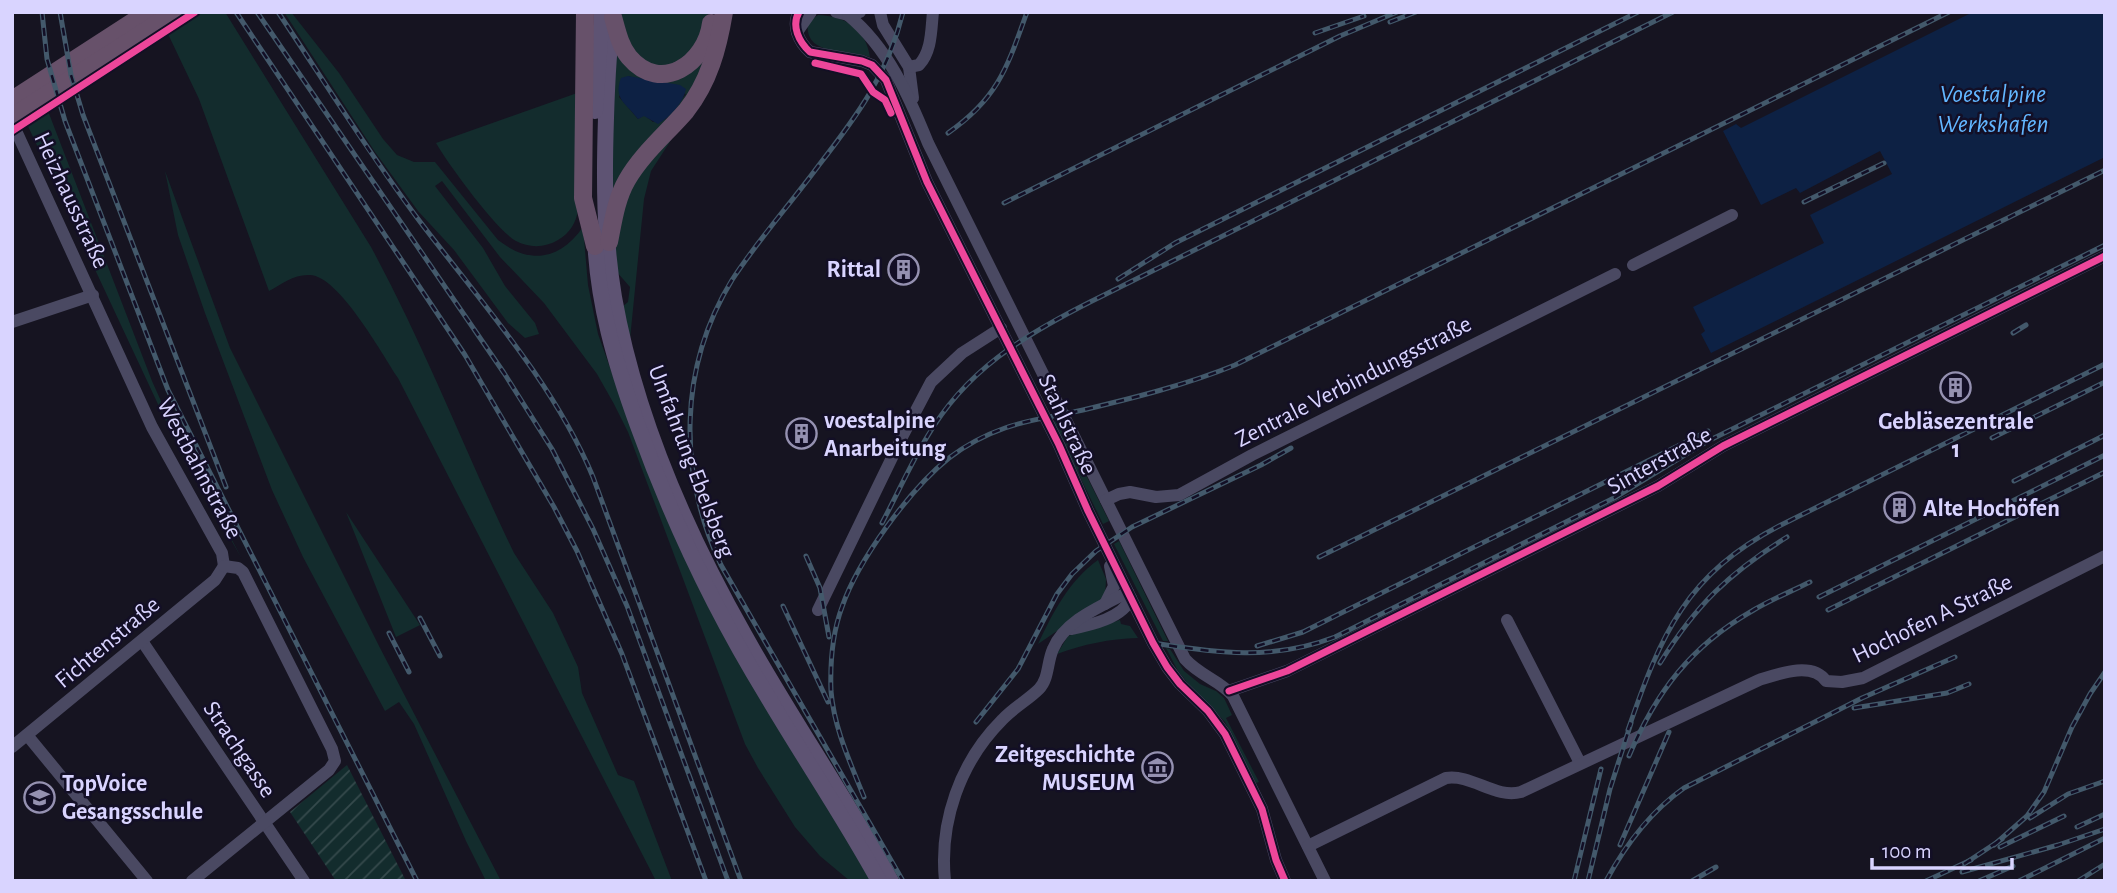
<svg xmlns="http://www.w3.org/2000/svg" width="2117" height="893" font-family="'Alegreya Sans',sans-serif">
	<defs>
		<pattern id="garden-furrows" width="10" height="10" patternUnits="userSpaceOnUse" patternTransform="scale(1.75)"><rect width="10" height="10" fill="#132c2d"/><path d="M-1 1l2-2M0 10L10 0M9 11l2-2" fill="none" stroke="#354a4c"/></pattern>
	</defs>
	<rect width="100%" height="100%" fill="#161421"/>
	<g fill="#132c2d" fill-rule="evenodd">
		<path d="M200 12H225L371 247C421 339 459 436 503 530L514 553 553 613 578 667 582 693 618 775 634 781 672 881H656L398 378C382 354 339 276 310 275 294 274 282 284 269 291L199 99 168 34Z"/>
		<path d="M284 12H291L339 73 383 139 397 155 414 162H435L498 240C530 265 560 260 583 227L588 285 598 334 638 446 871 881H850L820 856 795 827 758 768 745 744 628 432 614 404 597 374 544 303 500 257 442 181 435 186 483 248 505 286 535 323 539 334 525 338 508 323 454 250 418 211 375 152Z"/>
		<polygon points="622,12 708,12 703,41 683,63 653,68 633,55 621,23"/>
		<path d="M818 15C845 16 866 29 870 57 848 49 803 57 808 22Z"/>
		<path d="M712 39 699 81 613 201 609 168 613 47 652 76ZM628 76 686 94 666 119 653 122 644 115 638 119 619 97Z"/>
		<path d="M580 92 578 210C576 223 570 233 558 240 545 248 529 248 516 241 497 231 448 164 436 143Z"/>
		<polygon points="48,111 152,381 173,428 242,559 178,447 27,124"/>
		<polygon points="673,137 651,171 644,199 630,339 621,308 628,302 630,287 616,271 615,249 628,187"/>
		<polygon points="165,171 230,348 379,646 501,881 486,881 466,841 414,724 399,702 385,711 303,557 272,490 205,313 178,235"/>
		<polygon points="1058,419 1109,521 1103,524 1053,422"/>
		<polygon points="346,512 420,625 396,637"/>
		<polygon points="1119,541 1168,641 1163,641 1114,544"/>
		<path d="M1098 560 1106 579 1105 598 1038 644C1053 612 1069 581 1098 560Z"/>
		<path d="M1120 620 1121 624 1130 626 1138 638C1109 639 1084 644 1057 654L1068 636Z"/>
		<polygon points="1166,648 1170,649 1184,671 1200,684 1216,691 1224,698 1232,715 1226,718 1259,782 1256,783 1225,722 1190,686 1178,671"/>
	</g>
	<polygon fill="url(#garden-furrows)" points="347,765 406,881 336,881 290,812"/>
	<g fill="#0d2144">
		<polygon points="1973,12 2105,12 2105,157 1711,353 1701,334 1705,331 1693,307 1824,243 1810,215 1892,174 1880,151 1800,193 1796,188 1761,205 1723,131 1736,124 1741,128"/>
		<path d="M628 76 680 85 686 89C683 103 671 116 658 124L644 116 638 119C626 103 613 99 621 78Z"/>
	</g>
	<g fill="none" stroke-linecap="round" stroke-linejoin="round">
		<g stroke="#4a4962" stroke-width="12">
			<path d="M799 12C791 26 799 42 810 52L862 61 872 65 886 80 927 182 1059 445 1088 511 1153 643 1167 667 1180 684 1208 711 1225 734 1262 809 1276 860 1285 881"/>
			<polyline points="836,12 848,15 860,12"/>
			<polyline points="880,12 883,25 909,67 913,98"/>
			<path d="M848 15C888 48 909 96 928 143L1185 659C1200 676 1220 680 1233 696L1325 881"/>
			<polyline points="797,32 811,12"/>
			<path d="M909 67 919 65C932 51 931 30 933 12"/>
			<polyline points="12,122 152,427 222,553 224,566"/>
			<polyline points="1633,265 1732,215"/>
			<polyline points="12,322 93,295"/>
			<polyline points="1106,500 1119,494 1130,492 1156,497 1179,495 1252,455 1615,274"/>
			<polyline points="1105,604 1114,586 1110,566"/>
			<polyline points="818,610 902,437 931,382 962,353 1001,328"/>
			<polyline points="1507,620 1580,763"/>
			<path d="M1071 629C1091 625 1123 618 1131 598"/>
			<polyline points="142,641 304,881"/>
			<polyline points="1229,691 1287,671 1658,486 1723,446 2105,256"/>
			<polyline points="27,735 147,881"/>
			<polyline points="12,747 215,580 224,566"/>
			<path d="M1308 846 1446 778C1472 774 1495 799 1521 792L1759 680C1778 674 1812 661 1826 681L1842 682 1863 678 2105 556"/>
			<polyline points="192,881 329,770 335,761 332,749 243,572 238,568 224,566"/>
			<path d="M945 881C939 822 960 762 1002 720 1013 708 1028 700 1039 689 1049 679 1047 662 1053 649 1065 620 1102 606 1128 592"/>
		</g>
		<g stroke="#5e5373" stroke-width="16">
			<path d="M613 18C608 51 607 85 606 118 604 178 604 239 614 297 635 416 686 532 745 636 791 719 846 797 891 881"/>
			<polyline points="595,111 602,12"/>
			<path d="M595 235C597 302 615 363 638 426 672 520 714 609 766 694 803 757 844 817 879 881"/>
		</g>
		<g stroke="#67516a" stroke-width="18">
			<polyline points="585,12 583,198 595,246"/>
			<path d="M613 17C617 31 620 46 629 57 661 95 706 63 711 23"/>
			<polyline points="12,100 148,12"/>
			<polyline points="12,117 175,12"/>
			<path d="M609 242C613 222 616 199 627 180 642 154 666 134 686 111 709 82 718 48 724 12"/>
		</g>
		<defs>
			<g id="rail">
				<polyline points="42,12 47,59 65,121 168,390 417,881"/>
				<polyline points="60,12 71,75 83,115 226,487"/>
				<polyline points="236,12 465,355 554,507 577,551 622,654 706,881"/>
				<polyline points="257,12 504,373 552,449 593,529 627,606 728,881"/>
				<path d="M278 12C324 81 368 152 418 219 479 300 554 383 593 477L741 881"/>
				<path d="M903 12C888 74 857 116 819 165 791 203 758 240 732 280 678 368 678 473 721 565L903 881"/>
				<polyline points="1390,22 1416,12"/>
				<polyline points="1315,33 1364,16"/>
				<path d="M948 133C998 98 1007 68 1027 12"/>
				<polyline points="1804,202 1884,163"/>
				<polyline points="1004,203 1340,36 1397,12"/>
				<polyline points="1118,279 1175,243 1638,12"/>
				<polyline points="2013,333 2026,325"/>
				<polyline points="1992,438 2105,382"/>
				<polyline points="2014,481 2105,435"/>
				<path d="M882 523C897 495 910 465 927 437 966 370 1023 336 1090 302L1673 12"/>
				<polyline points="806,556 820,588 829,637"/>
				<polyline points="1319,557 2105,170"/>
				<polyline points="1819,597 2105,455"/>
				<polyline points="783,606 828,702"/>
				<polyline points="1828,610 2105,472"/>
				<polyline points="420,618 440,656"/>
				<polyline points="389,633 409,672"/>
				<path d="M1153 643C1217 653 1272 661 1335 637L1614 498 1706 442 2105 245"/>
				<polyline points="1257,646 1303,632 1708,431"/>
				<path d="M1660 663C1696 605 1729 573 1787 537"/>
				<polyline points="1854,708 1947,693 1969,684"/>
				<polyline points="976,722 1018,669 1057,594 1072,574 1096,551 1132,527 1261,465 1291,448"/>
				<path d="M1628 730C1661 634 1686 574 1781 525L2105 364"/>
				<path d="M1629 756C1656 692 1691 646 1752 611 1770 600 1790 592 1810 582"/>
				<path d="M864 797C850 762 834 728 831 691 830 663 832 634 842 607 858 560 910 489 949 458 966 445 985 435 1005 428 1030 419 1057 416 1083 410 1133 398 1186 385 1235 365L1949 12"/>
				<polyline points="2030,818 2068,794 2105,781"/>
				<polyline points="2077,827 2105,814"/>
				<polyline points="1620,845 1669,732"/>
				<polyline points="1994,845 2027,816 2044,792 2072,727 2090,694 2105,672"/>
				<polyline points="2000,847 2064,816"/>
				<polyline points="1964,864 2002,839"/>
				<polyline points="1962,872 2058,845 2105,829"/>
				<polyline points="1574,881 1601,769"/>
				<polyline points="1588,881 1610,789 1631,723"/>
				<path d="M1606 881C1626 844 1650 812 1684 788L1862 698 1955 657"/>
				<polyline points="1692,881 1716,867"/>
				<polyline points="1926,881 1971,860"/>
				<polyline points="1979,881 2013,866"/>
				<polyline points="2019,881 2105,838"/>
				<polyline points="2078,881 2105,864"/>
			</g>
		</defs>
		<use href="#rail" stroke="#43596b" stroke-width="5"/>
		<use href="#rail" stroke="#130f26" stroke-width="2.5" stroke-dasharray="8" stroke-linecap="butt"/>
		<defs>
			<g id="cycleway">
				<path d="M799 12C791 26 799 42 810 52L862 61 872 65 886 80 927 182 1059 445 1088 511 1153 643 1167 667 1180 684 1208 711 1225 734 1262 809 1276 860 1285 881"/>
				<polyline points="815,63 861,74 873,92 885,100 891,113"/>
				<polyline points="12,131 195,12"/>
				<polyline points="1229,691 1287,671 1658,486 1723,446 2105,256"/>
			</g>
		</defs>
		<use href="#cycleway" stroke="#130f26" stroke-width="11"/>
		<use href="#cycleway" stroke="#ed469a" stroke-width="7"/>
	</g>
	<defs>
		<symbol id="building-ring" viewBox="-11 -11 22 22"><circle r="9.5" fill="#130f26" stroke="#9591b1" stroke-width="1.5"/><path d="M-4-6H4V6H1V3H-1V6H-4ZM-2.5-4.3h1.7v1.8h-1.7ZM.8-4.3h1.7v1.8H.8ZM-2.5-1h1.7V.8h-1.7ZM.8-1h1.7V.8H.8Z" fill="#9591b1"/></symbol>
		<symbol id="museum-ring" viewBox="-11 -11 22 22"><circle r="9.5" fill="#130f26" stroke="#9591b1" stroke-width="1.5"/><path d="M0-6L6-3V-2H-6V-3ZM-5-1h2V3h-2ZM-1-1h2V3h-2ZM3-1h2V3H3ZM-6 4H6V6H-6Z" fill="#9591b1"/></symbol>
		<symbol id="school-ring" viewBox="-11 -11 22 22"><circle r="9.5" fill="#130f26" stroke="#9591b1" stroke-width="1.5"/><path d="M0-5L7-2L0 1L-7-2ZM-4 1L0 2.5L4 1V4Q0 6-4 4Z" fill="#9591b1"/></symbol>
	</defs>
	<g fill-rule="evenodd">
		<use href="#building-ring" x="886" y="252" width="35" height="35"/>
		<use href="#building-ring" x="1938" y="370" width="35" height="35"/>
		<use href="#building-ring" x="784" y="416" width="35" height="35"/>
		<use href="#building-ring" x="1882" y="490" width="35" height="35"/>
		<use href="#museum-ring" x="1140" y="750" width="35" height="35"/>
		<use href="#school-ring" x="22" y="780" width="35" height="35"/>
	</g>
	<g text-anchor="middle" stroke-width="5" stroke-linejoin="round" paint-order="stroke">
		<g font-size="24" fill="#d9d4ff" stroke="#130f26">
			<text transform="translate(72 200) rotate(65)" y="8">Heizhausstraße</text>
			<text transform="translate(1353 381) rotate(-27)" y="8">Zentrale Verbindungsstraße</text>
			<text transform="translate(1068 424) rotate(65)" y="8">Stahlstraße</text>
			<text transform="translate(1659 460) rotate(-29)" y="8">Sinterstraße</text>
			<text transform="translate(692 461) rotate(69)" y="8">Umfahrung Ebelsberg</text>
			<text transform="translate(200 468) rotate(62)" y="8">Westbahnstraße</text>
			<text transform="translate(1932 618) rotate(-26)" y="8">Hochofen A Straße</text>
			<text transform="translate(107 642) rotate(-40)" y="8">Fichtenstraße</text>
			<text transform="translate(240 749) rotate(56)" y="8">Strachgasse</text>
		</g>
		<g font-size="24" font-weight="bold" fill="#d9d4ff" stroke="#130f26" text-anchor="start">
			<text x="881" y="277" text-anchor="end">Rittal</text>
			<text x="824" y="428">voestalpine<tspan x="824" dy="28">Anarbeitung</tspan></text>
			<text x="1956" y="429" text-anchor="middle">Gebläsezentrale<tspan x="1956" dy="28">1</tspan></text>
			<text x="1923" y="516">Alte Hochöfen</text>
			<text x="1135" y="762" text-anchor="end">Zeitgeschichte<tspan x="1135" dy="28">MUSEUM</tspan></text>
			<text x="62" y="791">TopVoice<tspan x="62" dy="28">Gesangsschule</tspan></text>
		</g>
		<g font-size="26" font-style="italic" fill="#62b6ff" stroke="#130f26">
			<text x="1993" y="102">Voestalpine<tspan x="1993" dy="30">Werkshafen</tspan></text>
		</g>
	</g>
	<rect width="2117" height="893" fill="none" stroke="#d9d4ff" stroke-width="28"/>
	<path d="M1872 858v10h140v-10" fill="none" stroke="#d9d4ff" stroke-width="3.5"/>
	<text x="1882" y="858" font-size="21" fill="#d9d4ff" stroke="#130f26" stroke-width="5" paint-order="stroke">100 m</text>
</svg>
